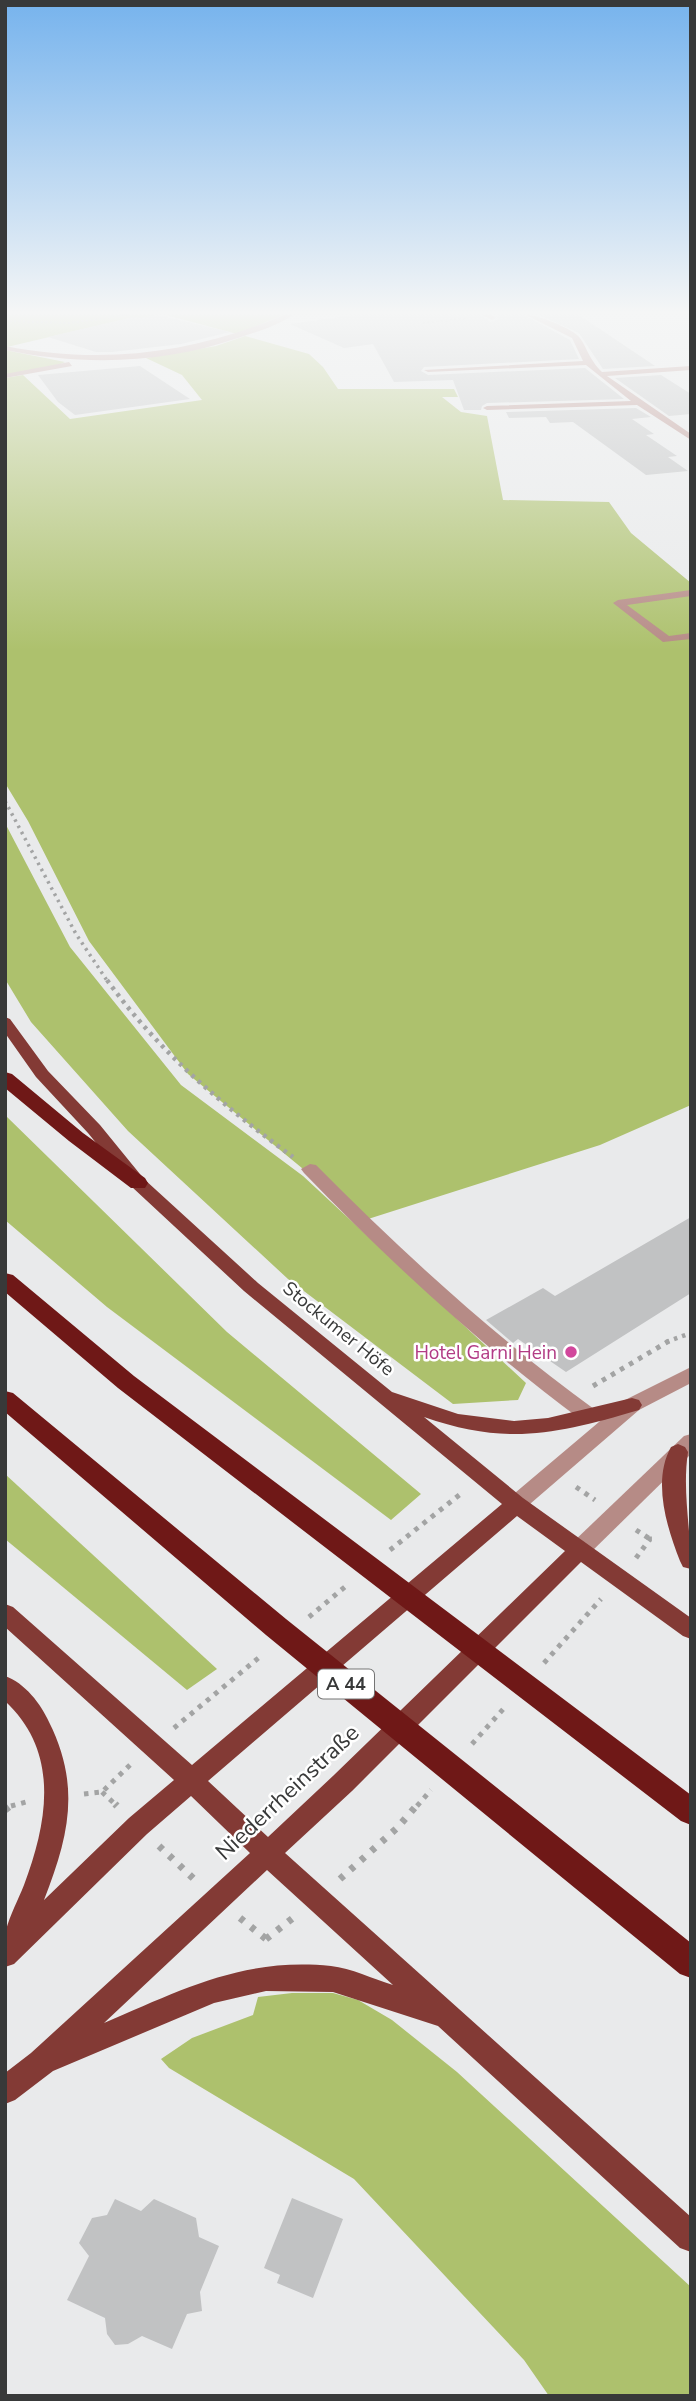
<svg xmlns="http://www.w3.org/2000/svg" width="696" height="2401" font-family="'Nunito Sans',sans-serif">
	<rect width="100%" height="100%" fill="#e9eaeb"/>
	<g fill="#adc16d">
		<polygon points="5,315 157,315 141,318 134,317 7,347"/>
		<polygon points="166,315 283,315 237,334"/>
		<polygon points="245,336 309,354 323,367 338,389 454,389 458,397 442,397 461,412 487,416 503,500 609,502 631,533 691,583 691,1105 600,1145 365,1220 188,1074 89,941 28,821 5,783 5,378 23,375 70,419 202,400 182,375 146,358 216,346"/>
		<polygon points="5,350 65,362 54,367 5,375"/>
		<polygon points="5,823 70,947 181,1085 303,1176 526,1383 518,1400 453,1404 288,1279 128,1131 31,1022 5,979"/>
		<polygon points="5,1115 227,1332 421,1494 391,1520 107,1307 5,1220"/>
		<polygon points="5,1474 217,1669 187,1690 5,1539"/>
		<polygon points="292,1993 333,1993 358,2000 392,2020 457,2072 691,2287 691,2396 549,2396 524,2360 354,2179 169,2068 161,2059 192,2038 253,2015 258,1997"/>
	</g>
	<g fill="#c1c2c3">
		<polygon points="157,315 230,332 181,344 112,352 96,352 48,337 134,317 141,318"/>
		<polygon points="354,315 480,315 491,322 498,319 496,315 524,315 570,340 579,359 424,367 421,371 428,375 585,368 624,399 487,403 482,406 481,410 464,410 453,380 394,382 373,344 344,348 290,324"/>
		<polygon points="539,315 579,315 655,366 603,369 579,333"/>
		<polygon points="140,366 190,399 75,415 58,402 38,375"/>
		<polygon points="661,375 691,394 691,414 669,416 615,378"/>
		<polygon points="636,408 651,417 632,419 654,434 646,435 677,456 668,457 688,471 646,475 573,422 550,423 546,417 509,418 506,412"/>
		<polygon points="691,1217 691,1293 566,1372 518,1339 513,1343 486,1320 543,1288 555,1296"/>
		<polygon points="292,2198 343,2219 313,2298 277,2283 280,2275 264,2268"/>
		<polygon points="115,2199 141,2211 154,2199 196,2218 199,2237 219,2246 200,2292 202,2311 187,2314 172,2349 142,2336 128,2344 115,2345 107,2334 105,2318 67,2300 89,2256 79,2243 92,2218 107,2215"/>
	</g>
	<g fill="none" stroke-linecap="round" stroke-linejoin="round">
		<g stroke="#a3a4a4" stroke-width="2" stroke-dasharray="2 2.5" stroke-linecap="butt">
			<polyline points="5,321 69,323 127,315"/>
			<polyline points="423,323 467,318"/>
		</g>
		<polyline stroke="#a3a4a4" stroke-width="3.5" stroke-dasharray="2.5 4.5" stroke-linecap="butt" points="5,801 76,934 108,982"/>
		<g stroke="#a3a4a4" stroke-width="4.5" stroke-dasharray="3.5 5" stroke-linecap="butt">
			<path d="M107 980C158 1051 223 1106 293 1157"/>
			<polyline points="666,1342 691,1333"/>
		</g>
		<g stroke="#a3a4a4" stroke-width="5" stroke-dasharray="4.5 6" stroke-linecap="butt">
			<polyline points="593,1386 669,1341"/>
			<polyline points="576,1487 595,1500"/>
			<polyline points="636,1530 650,1539"/>
			<polyline points="390,1550 463,1492"/>
			<polyline points="636,1558 650,1539 653,1539"/>
			<polyline points="309,1617 346,1586"/>
			<polyline points="544,1663 601,1599"/>
			<polyline points="174,1728 262,1655"/>
			<polyline points="472,1744 506,1706"/>
			<polyline points="102,1792 117,1806"/>
			<polyline points="84,1794 102,1792 130,1765"/>
			<polyline points="11,1806 26,1802"/>
			<polyline points="417,1806 431,1790"/>
		</g>
		<g stroke="#a3a4a4" stroke-width="7" stroke-dasharray="5 9" stroke-linecap="butt">
			<polyline points="115,1804 117,1806"/>
			<polyline points="5,1810 13,1804"/>
			<polyline points="159,1846 196,1881"/>
			<polyline points="340,1879 397,1828 418,1804"/>
			<polyline points="240,1918 266,1939"/>
			<polyline points="266,1939 293,1918"/>
		</g>
		<g fill="#b68b86" fill-rule="evenodd">
			<path d="M284 315H293C277 326 256 332 238 338 162 364 84 366 5 350V346C102 365 193 354 284 315Z"/>
			<polygon points="482,315 492,315 496,318 492,320"/>
			<path d="M526 315C536 314 570 328 577 335 586 343 588 359 602 372L691 366V370L607 376 691 434V440L637 405 487 410 483 408 487 406 631 401 586 365 428 372 424 370 583 361 572 338Z"/>
			<polygon points="69,362 72,366 5,378 5,374"/>
			<polygon points="691,590 691,596 627,605 669,636 691,633 691,639 663,642 613,603 618,600"/>
			<path d="M310 1164 316 1165C403 1253 494 1336 594 1409L597 1414 594 1419 587 1421 580 1419C480 1345 390 1262 304 1173L301 1169Z"/>
			<polygon points="691,1367 691,1383 639,1410 523,1510 516,1512 509,1510 505,1504 509,1498 625,1400"/>
			<polygon points="691,1434 691,1454 587,1556 579,1558 571,1556 568,1550 571,1544 684,1436"/>
		</g>
		<g fill="#833a35" fill-rule="evenodd">
			<path d="M5 1017 10 1019 48 1071 100 1125 144 1179 258 1283 392 1392 458 1414 514 1421 548 1418 632 1398 639 1400 642 1405 639 1410C558 1434 506 1446 424 1417L523 1498 691 1618V1639L683 1636 581 1562 352 1791 285 1853 691 2217V2252L680 2248 438 2026 333 1992 266 1991 214 2003 53 2071 15 2100 5 2104V2073L31 2053 250 1853 191 1796 147 1834 14 1964 5 1967C5 1956 3 1941 6 1930 10 1915 18 1900 24 1885 48 1821 60 1752 5 1701V1676C25 1683 41 1704 49 1722 81 1786 69 1836 44 1900L129 1818 174 1780 5 1627V1604L13 1607 192 1765 502 1504 244 1291 132 1187 88 1133 36 1077 5 1033ZM517 1516 565 1551 334 1775 268 1837 208 1781ZM267 1870 393 1985C373 1979 351 1968 331 1966 243 1957 181 1990 104 2023Z"/>
			<path d="M678 1444 685 1447 688 1452C682 1492 691 1529 691 1569L683 1567 680 1561C667 1528 652 1481 671 1447Z"/>
		</g>
		<g fill="#6f1817" fill-rule="evenodd">
			<polygon points="5,1072 12,1074 83,1133 145,1178 148,1183 145,1188 131,1188 69,1141 5,1088"/>
			<polygon points="5,1273 13,1275 134,1376 691,1795 691,1825 681,1821 118,1388 5,1292"/>
			<polygon points="5,1391 13,1393 286,1619 691,1943 691,1978 680,1974 266,1635 5,1412"/>
		</g>
	</g>
	<linearGradient id="sky" x2="0" y2="1"><stop stop-color="#76b3ed"/><stop offset="0.48" stop-color="#f5f6f6"/><stop offset="1" stop-color="#f5f6f6" stop-opacity="0"/></linearGradient>
	<rect width="696" height="651" fill="url(#sky)"/>
	<circle fill="#d1479c" stroke="#fff" stroke-width="2.5" cx="571" cy="1352" r="7"/>
	<g text-anchor="middle" stroke-width="5" stroke-linejoin="round" paint-order="stroke">
		<rect fill="#fff" stroke="#747474" stroke-width="2" x="318" y="1669.5" width="56" height="29" rx="5"/>
		<g font-size="18" font-weight="bold" fill="#383939">
			<text x="346" y="1690">A 44</text>
		</g>
		<g font-size="19" fill="#383939" stroke="#fff">
			<text transform="translate(339 1328) rotate(39)" y="7">Stockumer Höfe</text>
		</g>
		<g font-size="19" fill="#b23c85" stroke="#fff" text-anchor="end">
			<text x="557" y="1359">Hotel Garni Hein</text>
		</g>
		<g font-size="23" fill="#383939" stroke="#fff">
			<text transform="translate(287 1792) rotate(-43)" y="8">Niederrheinstraße</text>
		</g>
	</g>
	<rect width="696" height="2401" fill="none" stroke="#383939" stroke-width="14"/>
</svg>
